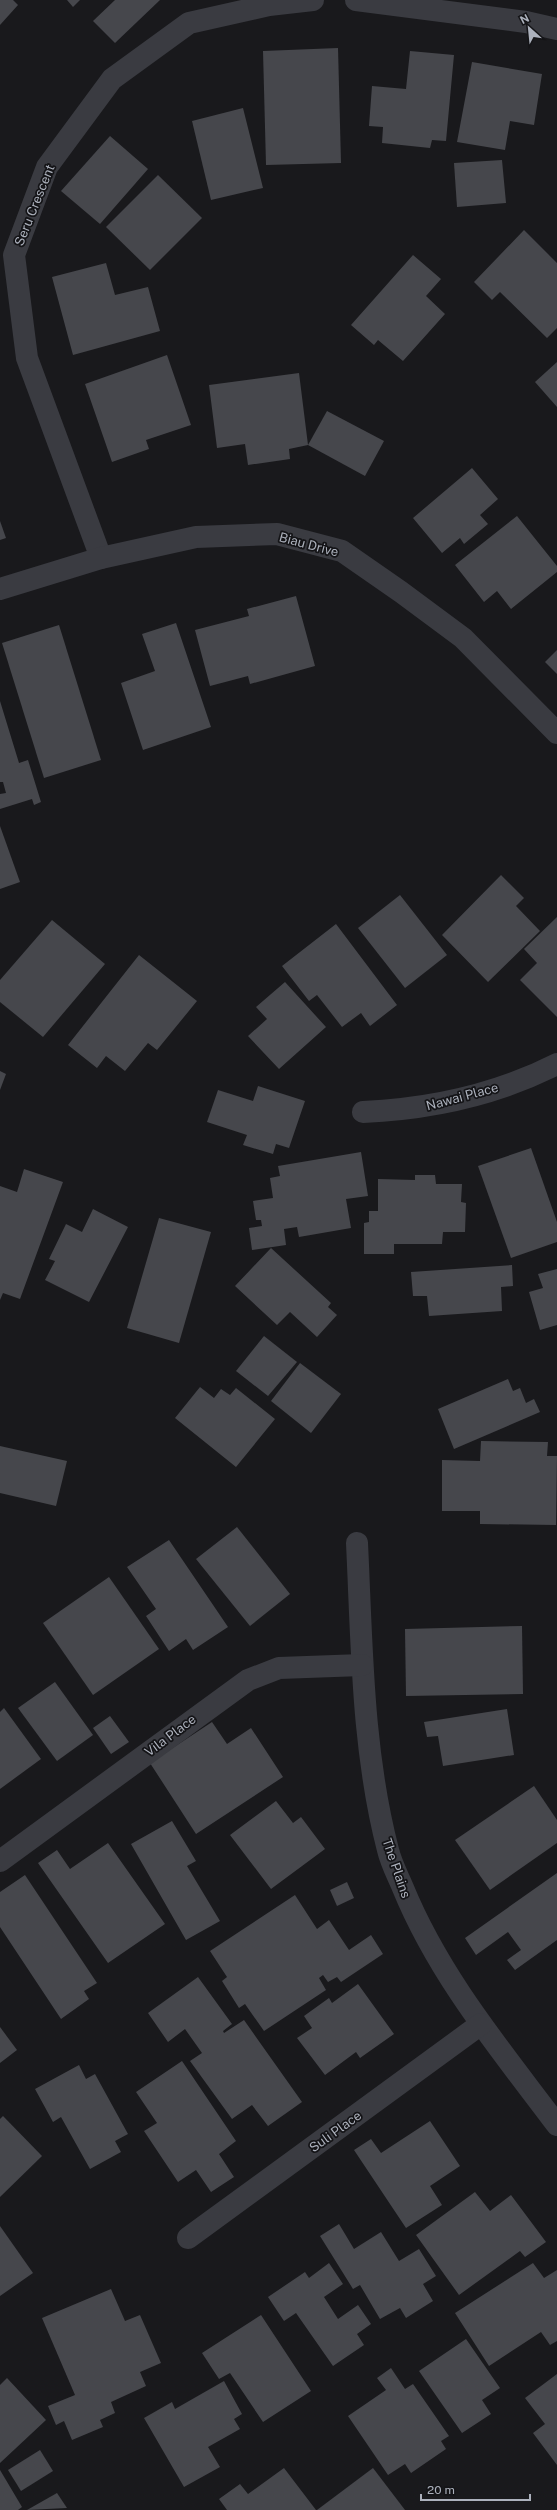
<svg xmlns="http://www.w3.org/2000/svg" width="557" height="2510" font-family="'Public Sans',sans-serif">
	<rect width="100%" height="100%" fill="#19191c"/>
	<g fill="#46474c">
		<polygon points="0,0 13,0 18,5 0,25"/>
		<polygon points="67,0 80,0 73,7"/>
		<polygon points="115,0 160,0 115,43 93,21"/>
		<polygon points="338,48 341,163 266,165 263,51"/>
		<polygon points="410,51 454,55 446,141 432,140 430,148 382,143 383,127 369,126 372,86 406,89"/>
		<polygon points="472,62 542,74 534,125 510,121 505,150 457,142"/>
		<polygon points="243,108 263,188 211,200 192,121"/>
		<polygon points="110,136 148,169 100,224 61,191"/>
		<polygon points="502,160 506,203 457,207 454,163"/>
		<polygon points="158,175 202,218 150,270 106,227"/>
		<polygon points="524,230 557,263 557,328 547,338 500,292 492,300 474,282"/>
		<polygon points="413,255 441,279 426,296 445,314 403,361 378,340 374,345 351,325"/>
		<polygon points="106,263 115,295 148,287 160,331 73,355 52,277"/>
		<polygon points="167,355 191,425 146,440 149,449 112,462 85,384"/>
		<polygon points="557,362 557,407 535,382"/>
		<polygon points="299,373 308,445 289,449 290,459 248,465 245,444 217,448 209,385"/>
		<polygon points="327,411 384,441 365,476 308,445"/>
		<polygon points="472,468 498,499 480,515 488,524 464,544 460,538 442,553 413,518"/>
		<polygon points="517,516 557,566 557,572 511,609 497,591 484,602 455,565"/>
		<polygon points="0,521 6,538 0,540"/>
		<polygon points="296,596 315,666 250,684 248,676 210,686 195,630 249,616 247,609"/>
		<polygon points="176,623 211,727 143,750 121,683 155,671 142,634"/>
		<polygon points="59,625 101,760 44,778 2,643"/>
		<polygon points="557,650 557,674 545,662"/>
		<polygon points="0,701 19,763 28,760 41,802 34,805 32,799 0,809 0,794 6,793 3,782 0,782"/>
		<polygon points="0,826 20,882 0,889"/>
		<polygon points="501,875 524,898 516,906 540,931 488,982 442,935"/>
		<polygon points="400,895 447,955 405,988 358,928"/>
		<polygon points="557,917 557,1017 520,980 537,963 524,949"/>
		<polygon points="52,920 105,964 43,1037 0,1002 0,980"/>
		<polygon points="336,924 397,1005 370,1026 361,1013 342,1027 317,995 309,1001 282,966"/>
		<polygon points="139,955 197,1001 157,1050 148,1043 125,1071 106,1056 97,1068 68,1045"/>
		<polygon points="285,982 326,1027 279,1069 248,1036 267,1019 256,1007"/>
		<polygon points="0,1071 6,1074 0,1090"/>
		<polygon points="258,1086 305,1101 289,1148 276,1144 273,1154 243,1145 247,1135 207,1122 218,1090 253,1101"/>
		<polygon points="531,1148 557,1222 557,1242 511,1258 478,1166"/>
		<polygon points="361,1152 368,1196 346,1199 351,1228 299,1237 297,1227 284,1229 286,1245 252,1250 249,1228 262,1226 261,1220 256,1220 253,1201 273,1198 270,1178 280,1176 278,1166"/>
		<polygon points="24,1169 63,1182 20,1299 3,1293 0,1300 0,1186 17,1192"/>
		<polygon points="415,1175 435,1175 436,1184 462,1184 461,1202 466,1203 465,1232 443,1232 442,1244 394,1244 394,1254 364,1254 364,1223 369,1222 369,1211 378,1211 378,1179 415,1180"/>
		<polygon points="93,1209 128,1227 89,1302 45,1280 55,1261 49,1259 66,1224 82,1232"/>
		<polygon points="159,1218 211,1232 179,1343 127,1328"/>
		<polygon points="271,1248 331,1303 328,1307 337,1315 317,1337 290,1312 277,1325 235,1286"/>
		<polygon points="512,1265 513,1286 501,1287 502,1311 429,1316 427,1296 413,1296 411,1272"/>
		<polygon points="557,1269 557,1325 540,1330 529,1292 543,1288 538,1274"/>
		<polygon points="264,1336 297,1362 268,1396 236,1371"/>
		<polygon points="300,1363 341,1394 311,1433 271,1401"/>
		<polygon points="508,1379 513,1391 520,1388 526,1403 534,1399 540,1412 454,1449 438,1409"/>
		<polygon points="200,1387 214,1398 221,1389 230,1395 236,1388 275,1419 236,1467 175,1418"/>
		<polygon points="481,1441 548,1442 547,1456 557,1456 556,1525 480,1524 480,1511 442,1511 442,1460 480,1461"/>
		<polygon points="0,1446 67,1461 56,1506 0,1493"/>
		<polygon points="237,1527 290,1594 250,1626 196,1559"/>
		<polygon points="169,1540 228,1627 193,1650 186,1639 169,1651 146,1616 156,1609 127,1567"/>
		<polygon points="109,1577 159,1649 93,1695 43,1623"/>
		<polygon points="522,1626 523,1694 406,1696 405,1629"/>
		<polygon points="55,1682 93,1735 57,1761 18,1708"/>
		<polygon points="4,1708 41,1759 0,1789 0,1712"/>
		<polygon points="507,1709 514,1755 443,1766 438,1736 427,1737 424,1722"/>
		<polygon points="110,1716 129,1742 111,1754 93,1728"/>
		<polygon points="212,1722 227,1744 251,1728 283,1777 196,1834 150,1763"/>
		<polygon points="534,1786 557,1820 557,1843 490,1890 455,1840"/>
		<polygon points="276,1801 293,1823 301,1817 325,1849 271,1889 230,1835"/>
		<polygon points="172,1821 196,1861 187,1866 220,1921 186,1940 131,1844"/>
		<polygon points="108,1843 165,1924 108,1963 38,1863 57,1850 70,1869"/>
		<polygon points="557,1873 557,1940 515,1970 507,1960 521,1950 508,1932 476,1955 465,1938"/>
		<polygon points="25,1875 97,1983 84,1991 89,1999 61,2019 0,1927 0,1892"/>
		<polygon points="347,1882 354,1898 337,1906 330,1890"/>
		<polygon points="295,1895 317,1929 329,1920 349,1950 371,1935 383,1954 341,1982 337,1977 328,1982 323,1975 319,1978 326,1990 264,2031 245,2004 239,2008 222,1981 227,1977 210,1951"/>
		<polygon points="198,1977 232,2024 223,2031 224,2033 244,2020 302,2102 268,2126 252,2105 232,2119 190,2061 202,2053 185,2029 168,2042 148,2013"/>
		<polygon points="358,1984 394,2034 360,2058 356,2052 325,2075 297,2038 312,2028 304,2016 329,1998 332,2003"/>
		<polygon points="0,2027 17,2050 0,2063"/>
		<polygon points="182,2061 236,2141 219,2154 234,2177 211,2192 196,2170 178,2182 144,2131 157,2123 136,2092"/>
		<polygon points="79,2065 86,2079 95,2074 128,2134 115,2141 121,2152 90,2169 61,2117 53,2122 35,2089"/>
		<polygon points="3,2116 42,2156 0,2197 0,2119"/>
		<polygon points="430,2121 460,2166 430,2186 442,2205 406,2228 354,2150 371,2139 381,2153"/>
		<polygon points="475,2192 490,2211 511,2195 546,2242 525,2257 520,2251 459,2295 416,2235"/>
		<polygon points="339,2224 354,2249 381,2232 399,2261 419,2249 436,2276 423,2284 433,2301 406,2318 400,2308 380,2319 360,2285 353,2289 320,2236"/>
		<polygon points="0,2226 33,2273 0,2296"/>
		<polygon points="329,2263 343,2284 324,2297 338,2319 358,2305 371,2324 357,2334 364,2345 333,2366 296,2313 284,2321 268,2297 305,2272 309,2278"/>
		<polygon points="533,2263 544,2278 557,2270 557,2341 550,2345 541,2332 489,2366 455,2313"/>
		<polygon points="111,2289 125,2321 140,2315 161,2363 140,2372 146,2386 111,2402 115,2413 100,2420 103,2427 72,2440 64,2421 56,2425 48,2406 75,2395 42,2318"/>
		<polygon points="261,2315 311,2391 263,2422 230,2373 219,2379 202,2353"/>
		<polygon points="466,2339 500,2388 482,2400 491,2414 462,2433 419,2371"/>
		<polygon points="391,2368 405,2389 413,2384 449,2436 441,2441 446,2449 411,2473 405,2464 388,2475 348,2416 386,2390 377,2378"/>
		<polygon points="557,2374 557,2465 533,2433 545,2424 525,2398"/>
		<polygon points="7,2378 46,2420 0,2463 0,2385"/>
		<polygon points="224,2381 242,2414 234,2419 240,2429 208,2447 220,2467 184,2487 144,2418 172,2402 175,2409"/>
		<polygon points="40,2450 53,2471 21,2491 8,2470"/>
		<polygon points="284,2468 316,2510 227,2510 219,2499 240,2484 248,2494"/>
		<polygon points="373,2468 405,2510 317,2510"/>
		<polygon points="0,2470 22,2507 18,2510 0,2510"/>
		<polygon points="57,2493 67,2508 27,2510"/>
	</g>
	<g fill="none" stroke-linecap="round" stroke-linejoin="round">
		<g stroke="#3a3b41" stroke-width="22">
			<polyline points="356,0 526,22 557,29"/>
			<polyline points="101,558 27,358 14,255 47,167 112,79 189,23 269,5 313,0"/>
			<polyline points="0,589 101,558 196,537 277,534 342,551 401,592 463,638 557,733"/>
			<path d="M363 1112C430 1109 498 1094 557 1064"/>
			<path d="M357 1543C362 1646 362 1750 388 1850 391 1863 398 1876 403 1888 439 1976 500 2049 557 2125"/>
			<polyline points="0,1861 248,1680 279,1668 362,1665"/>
			<polyline points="188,2238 481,2024"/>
		</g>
	</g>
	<g text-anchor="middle" stroke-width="3.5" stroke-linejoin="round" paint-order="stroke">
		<g font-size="13" fill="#acb1bc" stroke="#141417">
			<text transform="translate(34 205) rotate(-68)" y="5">Seru Crescent</text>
			<text transform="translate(309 544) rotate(15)" y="5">Biau Drive</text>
			<text transform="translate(462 1096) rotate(-15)" y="5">Nawai Place</text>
			<text transform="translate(170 1735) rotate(-37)" y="5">Vila Place</text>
			<text transform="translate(397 1868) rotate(71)" y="5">The Plains</text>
			<text transform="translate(335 2131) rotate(-36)" y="5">Suli Place</text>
		</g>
	</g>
	<g transform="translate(529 28) rotate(333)" stroke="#141417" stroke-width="3" paint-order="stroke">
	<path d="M0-3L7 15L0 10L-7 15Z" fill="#acb1bc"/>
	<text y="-6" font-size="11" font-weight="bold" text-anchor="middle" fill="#acb1bc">N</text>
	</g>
	<path d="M421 2494v6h109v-6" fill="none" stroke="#acb1bc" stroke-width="2"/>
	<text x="427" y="2494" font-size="12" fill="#acb1bc" stroke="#141417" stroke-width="3" paint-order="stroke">20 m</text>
</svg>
